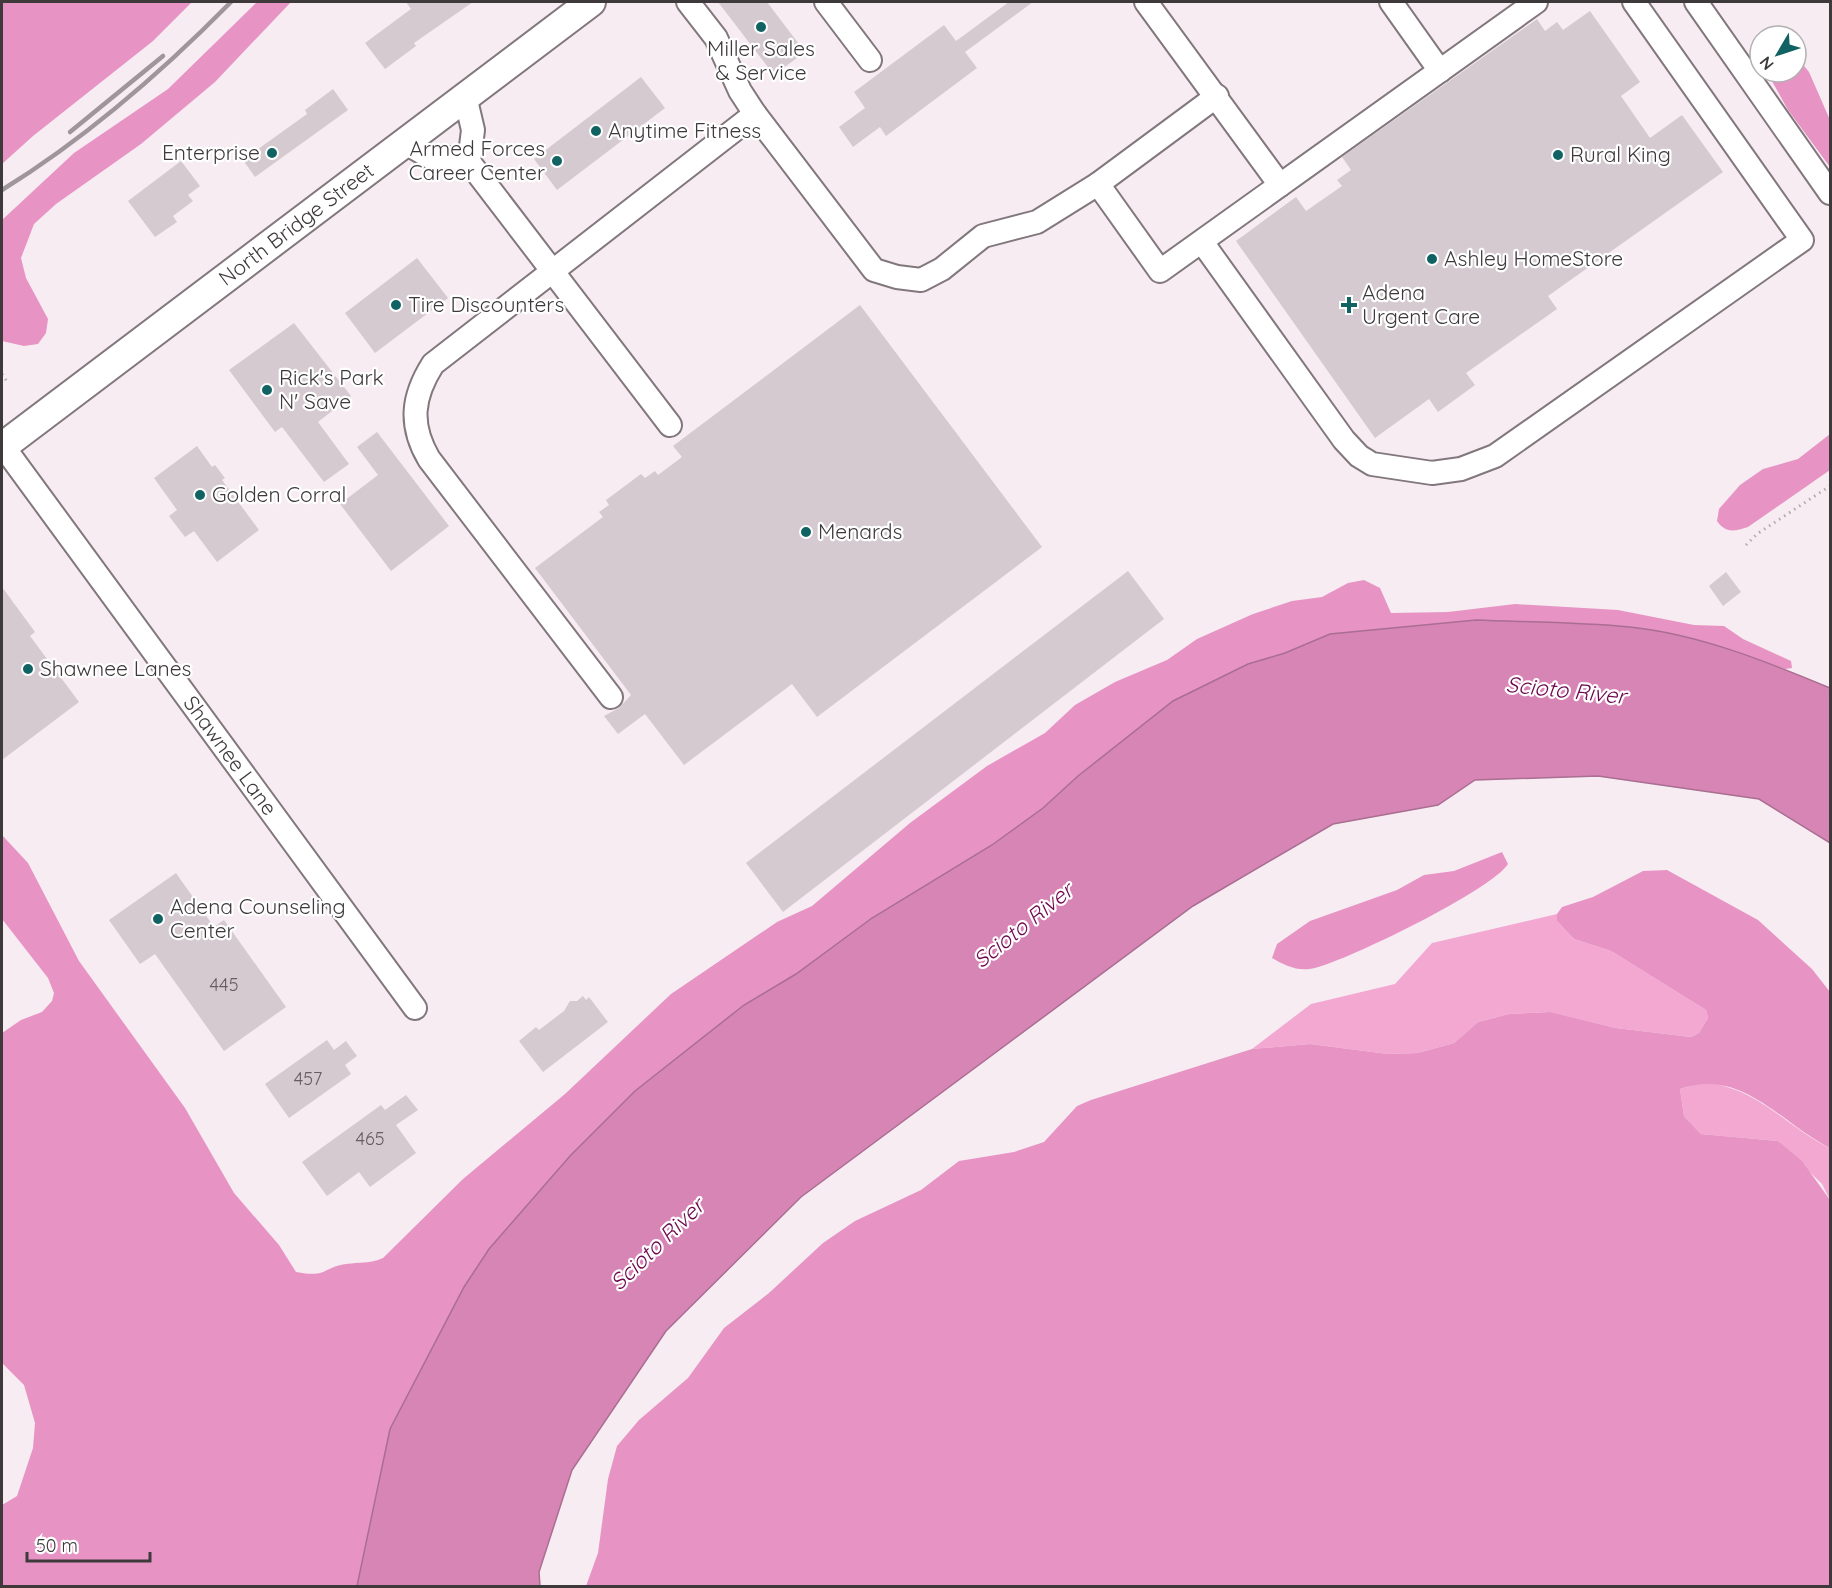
<svg xmlns="http://www.w3.org/2000/svg" width="1832" height="1588" font-family="Quicksand,sans-serif">
	<rect width="100%" height="100%" fill="#f7ecf2"/>
	<g fill="#f3a8d2">
		<polygon points="1557,914 1557,921 1574,939 1611,951 1706,1010 1708,1018 1699,1033 1691,1037 1616,1028 1549,1012 1509,1014 1478,1022 1454,1043 1418,1053 1388,1054 1310,1044 1252,1049 1311,1004 1395,984 1432,943"/>
		<path d="M1703 1082C1761 1089 1783 1125 1830 1148V1200L1822 1184 1778 1141 1701 1134 1684 1116 1680 1089Z"/>
	</g>
	<g fill="#e794c4">
		<polygon points="2,2 192,2 153,41 33,136 2,164"/>
		<polygon points="257,2 291,2 215,82 141,144 56,204 34,224 21,258 26,278 48,319 46,333 38,344 24,346 2,341 2,220 74,153 168,89"/>
		<polygon points="1796,56 1809,72 1830,120 1830,167 1788,110 1768,74 1796,72"/>
		<path d="M1830 434V470L1748 527C1735 531 1726 534 1717 521L1719 509 1740 485 1763 469 1798 459Z"/>
		<path d="M1364 580 1380 588 1391 613 1448 612 1515 604 1618 610 1694 625 1724 626 1743 639 1791 661 1792 668 1785 669 1695 640 1285 653 1248 664 1173 701 1078 776 1043 808 992 845 872 918 797 974 744 1005 635 1091 570 1156 489 1249 464 1287 390 1429 357 1586H2V1505L17 1496 33 1448 35 1423 24 1385 2 1363V1033L21 1020 42 1012 52 1001 54 993 48 978 2 919V835L28 863 79 961 185 1108 234 1193 279 1245 296 1272C328 1278 321 1268 346 1264 360 1262 369 1264 383 1258L463 1179 565 1094 671 994 777 922 812 906 910 823 987 766 1045 733 1075 705 1115 682 1167 660 1197 639 1253 614 1292 601 1322 597 1348 583Z"/>
		<path d="M1502 852 1508 864C1492 890 1348 960 1315 968 1298 972 1286 966 1272 958L1277 944 1310 921 1397 890 1424 875 1454 871Z"/>
		<path d="M1667 870 1758 920 1812 969 1830 992V1148C1780 1123 1742 1067 1680 1089L1684 1116 1701 1134 1778 1141 1802 1161 1830 1200V1586H586L598 1553 608 1479 617 1446 639 1420 688 1378 724 1328 769 1293 823 1243 855 1221 921 1190 959 1161 1014 1152 1044 1142 1077 1106 1091 1100 1252 1049 1310 1044 1388 1054 1418 1053 1454 1043 1478 1022 1509 1014 1550 1012 1616 1028 1691 1037 1699 1033 1708 1018 1706 1010 1611 951 1574 939 1557 921V914L1562 907 1593 897 1643 871Z"/>
	</g>
	<path fill="#d785b5" stroke="#a96e91" stroke-width="1.5" d="M1476 620C1527 622 1579 622 1630 627 1698 634 1768 662 1830 688V843L1759 799 1598 776 1475 780 1438 805 1333 824 1193 906 801 1197 666 1331 572 1470 539 1572 540 1586H357L390 1429 464 1287 489 1249 570 1156 635 1091 744 1005 796 974 872 918 992 845 1043 808 1078 776 1173 701 1248 664 1285 653 1330 634Z"/>
	<g fill="#d5cad0">
		<polygon points="406,2 473,2 414,43 416,46 385,69 365,43 411,9"/>
		<polygon points="718,2 767,2 805,52 774,75"/>
		<polygon points="1009,2 1033,2 965,52 977,68 886,136 880,127 853,147 839,127 865,108 854,92 944,25 956,41"/>
		<polygon points="1590,11 1640,82 1621,96 1650,138 1682,115 1723,172 1548,296 1557,309 1466,373 1475,385 1438,412 1429,399 1375,438 1236,241 1296,197 1306,211 1342,186 1337,180 1351,170 1342,157 1537,19 1545,31 1557,22 1563,30"/>
		<polygon points="641,77 665,108 557,190 534,159"/>
		<polygon points="333,89 348,110 255,177 243,160 307,114 305,110"/>
		<polygon points="181,161 200,186 188,195 193,201 173,216 177,222 155,237 128,201"/>
		<polygon points="417,258 448,298 375,353 345,313"/>
		<polygon points="860,305 1042,547 817,717 792,684 684,765 645,714 618,734 604,716 619,708 631,695 535,568 603,517 599,512 609,505 606,500 641,474 645,478 655,471 658,475 682,457 673,446"/>
		<polygon points="294,323 351,396 318,422 349,464 324,482 282,427 275,432 229,370"/>
		<polygon points="377,432 449,526 391,571 340,504 378,475 357,447"/>
		<polygon points="197,446 212,467 215,465 225,478 222,480 259,530 217,562 194,531 185,537 169,516 177,510 154,478"/>
		<polygon points="1128,571 1164,619 783,912 746,863"/>
		<polygon points="1726,572 1741,592 1723,606 1709,586"/>
		<polygon points="2,587 35,632 30,636 79,702 2,760"/>
		<polygon points="176,873 214,927 224,920 286,1007 224,1051 155,954 140,964 109,920"/>
		<polygon points="583,996 586,1000 589,997 608,1022 543,1072 519,1041 536,1027 539,1030 564,1011 570,1001 577,1001"/>
		<polygon points="327,1040 334,1050 346,1041 357,1056 345,1065 351,1074 289,1118 265,1084"/>
		<polygon points="406,1095 418,1110 396,1125 416,1153 370,1187 359,1172 327,1196 302,1162 381,1105 385,1110"/>
	</g>
	<g fill="none" stroke-linecap="round" stroke-linejoin="round">
		<defs>
			<g id="minor">
				<polyline points="688,2 716,38 740,91 755,114 874,270 897,277 921,280 942,269 983,236 1037,222 1098,184 1217,96"/>
				<polyline points="826,2 870,60"/>
				<polyline points="1146,2 1280,185"/>
				<polyline points="1391,2 1440,71"/>
				<polyline points="1696,2 1830,193"/>
				<polyline points="465,96 473,130 469,162 670,425"/>
				<polyline points="404,142 435,160 453,158 469,162"/>
				<polyline points="1098,184 1160,271 1536,2"/>
				<polyline points="1202,242 1344,440 1359,456 1372,464 1432,473 1461,469 1495,456 1802,240 1634,2"/>
				<path id="s1" d="M3 446 415 1008"/>
				<path d="M611 697 429 459C409 425 412 397 433 364L755 114"/>
			</g>
			<g id="major">
				<path id="s2" d="M2 447 591 2"/>
			</g>
		</defs>
		<use href="#minor" stroke="#81777c" stroke-width="26"/>
		<use href="#major" stroke="#81777c" stroke-width="32"/>
		<g stroke="#b2aaae" stroke-width="3" stroke-dasharray="1.5 4.5" stroke-linecap="butt">
			<polyline points="2,374 8,383"/>
			<polyline points="1746,545 1757,534 1830,486"/>
		</g>
		<use href="#minor" stroke="#fff" stroke-width="22"/>
		<use href="#major" stroke="#fff" stroke-width="28"/>
		<g stroke="#9e969a" stroke-width="4.5">
			<polyline points="70,132 163,56"/>
			<path d="M2 190C86 138 162 72 231 2"/>
		</g>
	</g>
	<g fill="#116262" stroke="#fff" stroke-width="2">
		<circle cx="761" cy="27" r="6"/>
		<circle cx="596" cy="131" r="6"/>
		<circle cx="272" cy="153" r="6"/>
		<circle cx="1558" cy="155" r="6"/>
		<circle cx="557" cy="161" r="6"/>
		<circle cx="1432" cy="259" r="6"/>
		<circle cx="396" cy="305" r="6"/>
		<path d="M1346 296h6v6h6v6h-6v6h-6v-6h-6v-6h6z"/>
		<circle cx="267" cy="390" r="6"/>
		<circle cx="200" cy="495" r="6"/>
		<circle cx="806" cy="532" r="6"/>
		<circle cx="28" cy="669" r="6"/>
		<circle cx="158" cy="919" r="6"/>
	</g>
	<g text-anchor="middle" stroke-width="4.5" stroke-linejoin="round" paint-order="stroke">
		<g font-size="18" fill="#645e61">
			<text x="224" y="991">445</text>
			<text x="308" y="1085">457</text>
			<text x="370" y="1145">465</text>
		</g>
		<g font-size="21" fill="#3e3a3c" stroke="#fff" text-anchor="start">
			<text x="761" y="56" text-anchor="middle">Miller Sales<tspan x="761" dy="24">&amp; Service</tspan></text>
			<text x="608" y="138">Anytime Fitness</text>
			<text x="545" y="156" text-anchor="end">Armed Forces<tspan x="545" dy="24">Career Center</tspan></text>
			<text x="260" y="160" text-anchor="end">Enterprise</text>
			<text x="1570" y="162">Rural King</text>
			<text x="1444" y="266">Ashley HomeStore</text>
			<text x="1362" y="300">Adena<tspan x="1362" dy="24">Urgent Care</tspan></text>
			<text x="408" y="312">Tire Discounters</text>
			<text x="279" y="385">Rick's Park<tspan x="279" dy="24">N' Save</tspan></text>
			<text x="212" y="502">Golden Corral</text>
			<text x="818" y="539">Menards</text>
			<text x="40" y="676">Shawnee Lanes</text>
			<text x="170" y="914">Adena Counseling<tspan x="170" dy="24">Center</tspan></text>
		</g>
		<g font-size="21" fill="#3e3a3c" stroke="#fff">
			<text dy="7" stroke="none"><textPath href="#s2" startOffset="369">North Bridge Street</textPath></text>
			<text dy="7" stroke="none"><textPath href="#s1" startOffset="384">Shawnee Lane</textPath></text>
		</g>
		<g font-size="22" font-style="italic" fill="#6d084f" stroke="#fff">
			<text transform="translate(1566 690) rotate(6)" y="8">Scioto River</text>
			<text transform="translate(1023 925) rotate(-39)" y="8">Scioto River</text>
			<text transform="translate(657 1244) rotate(-44)" y="8">Scioto River</text>
		</g>
	</g>
	<rect width="1832" height="1588" fill="none" stroke="#3e3a3c" stroke-width="6"/>
	<g transform="translate(1778 54) rotate(231)"><circle r="28" fill="#ffffff" stroke="#b2b0b1" stroke-width="1.5"/>
	<path d="M0-4.5L10 22L0 15L-10 22Z" fill="#116262"/>
	<text y="-9" font-size="16" font-weight="bold" text-anchor="middle" fill="#3e3a3c">N</text>
	</g>
	<path d="M27 1552v9h123v-9" fill="none" stroke="#3e3a3c" stroke-width="3"/>
	<text x="36" y="1552" font-size="18" fill="#3e3a3c" stroke="#ffffff" stroke-width="4.5" paint-order="stroke">50 m</text>
</svg>
